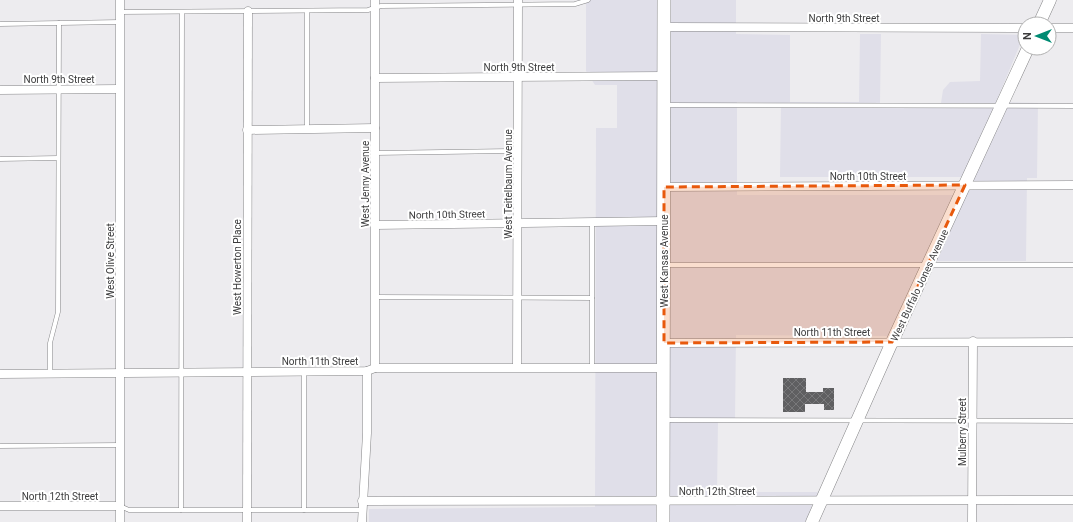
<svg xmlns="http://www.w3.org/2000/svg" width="1073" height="522" font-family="Roboto,sans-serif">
	<defs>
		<pattern id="building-cross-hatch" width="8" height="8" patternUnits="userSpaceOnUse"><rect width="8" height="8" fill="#5f5f61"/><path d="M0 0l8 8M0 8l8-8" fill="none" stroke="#78787a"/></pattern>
	</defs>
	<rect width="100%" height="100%" fill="#edecef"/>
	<path fill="#e0dfe9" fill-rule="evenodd" d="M586 0H736V34L790 35V102H859L860 34H881L880 103H941L943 90 950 82 980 81 981 34 1024 35 996 102 1038 103 1037 178H1027L1026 261H924L890 336 736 335 735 420H718L717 492H818L805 522H369V509L595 507 596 128H617V85H595L586 71ZM737 102 781 103 780 177H962L954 195H737Z"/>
	<polygon fill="url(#building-cross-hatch)" points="783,378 806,378 806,392 823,392 823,388 834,388 834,410 824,410 824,404 805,404 805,412 783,412"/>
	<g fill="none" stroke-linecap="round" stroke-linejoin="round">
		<defs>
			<g id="lane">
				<polyline points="307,11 307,130"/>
				<polyline points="120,12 368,10 381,6 575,4 588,0"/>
				<polyline points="0,24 120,22"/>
				<polyline points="665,105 1073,106"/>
				<polyline points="375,153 517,151"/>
				<polyline points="0,159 58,158"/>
				<polyline points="665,265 1073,265"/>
				<polyline points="375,297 592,298"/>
				<polyline points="592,367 592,222"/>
				<polyline points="50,374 50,343 58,312 59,23"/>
				<polyline points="664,420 1073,421"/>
				<polyline points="0,446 120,445"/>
				<polyline points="120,506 129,510 362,510"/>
				<polyline points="181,510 182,12"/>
				<polyline points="304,510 304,372"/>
			</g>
			<g id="street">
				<polyline points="120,0 120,522"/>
				<polyline points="664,27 1025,28"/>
				<polyline points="1049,28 1073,28"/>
				<polyline points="375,78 663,76"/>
				<polyline points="0,90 119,89"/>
				<polyline points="247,130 375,128"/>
				<polyline points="664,187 1073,185"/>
				<polyline points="375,225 664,221"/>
				<polyline points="664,343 1073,342"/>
				<polyline points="517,367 518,0"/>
				<polyline points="375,368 375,0"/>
				<polyline points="0,374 367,371 375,368 663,368"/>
				<polyline points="362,501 1073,500"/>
				<polyline points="0,506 120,506"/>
				<polyline points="247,522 248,11"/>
				<polyline points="362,522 367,433 367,371"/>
				<polyline points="972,522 973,341"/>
			</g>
			<g id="secondary">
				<polyline points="1039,24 1050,0"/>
				<polyline points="812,522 892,342 1028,48"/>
			</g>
			<polyline id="primary" points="663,522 664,0"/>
		</defs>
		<use href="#lane" stroke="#858587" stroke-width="5"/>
		<use href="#street" stroke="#858587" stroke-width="9"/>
		<use href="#secondary" stroke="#858587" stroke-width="13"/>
		<use href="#primary" stroke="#858587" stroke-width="14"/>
		<use href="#lane" stroke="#fff" stroke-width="4"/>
		<use href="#street" stroke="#fff" stroke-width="8"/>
		<use href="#secondary" stroke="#fff" stroke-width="12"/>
		<use href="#primary" stroke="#fff" stroke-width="13"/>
	</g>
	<path fill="#e8590c" fill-opacity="0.2" stroke="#e8590c" stroke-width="3" stroke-dasharray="8 5" stroke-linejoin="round" d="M965 185 892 342 664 343V187Z"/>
	<g text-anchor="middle" stroke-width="4" stroke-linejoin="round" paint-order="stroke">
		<g font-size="10" fill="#3c3c3d" stroke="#fff">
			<text x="844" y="22">North 9th Street</text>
			<text x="519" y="71">North 9th Street</text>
			<text x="59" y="83">North 9th Street</text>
			<text x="868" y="180">North 10th Street</text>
			<text transform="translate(365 184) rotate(-90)" y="4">West Jenny Avenue</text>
			<text transform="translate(508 184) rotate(-90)" y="4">West Teitelbaum Avenue</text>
			<text transform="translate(447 214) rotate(-1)" y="4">North 10th Street</text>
			<text transform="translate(110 261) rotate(-90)" y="4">West Olive Street</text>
			<text transform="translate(664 261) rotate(-90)" y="4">West Kansas Avenue</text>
			<text transform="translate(237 267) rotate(-90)" y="4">West Howerton Place</text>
			<text transform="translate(919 285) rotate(-65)" y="4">West Buffalo Jones Avenue</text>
			<text x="832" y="336">North 11th Street</text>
			<text x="320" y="365">North 11th Street</text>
			<text transform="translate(962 432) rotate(-90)" y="4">Mulberry Street</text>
			<text x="717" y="495">North 12th Street</text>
			<text x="60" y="500">North 12th Street</text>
		</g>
	</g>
	<g transform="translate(1037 36) rotate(270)"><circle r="19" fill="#ffffff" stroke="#b1b1b1"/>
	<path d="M0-3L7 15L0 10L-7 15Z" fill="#008b73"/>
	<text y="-6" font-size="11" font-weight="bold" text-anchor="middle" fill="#3c3c3d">N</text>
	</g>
</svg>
